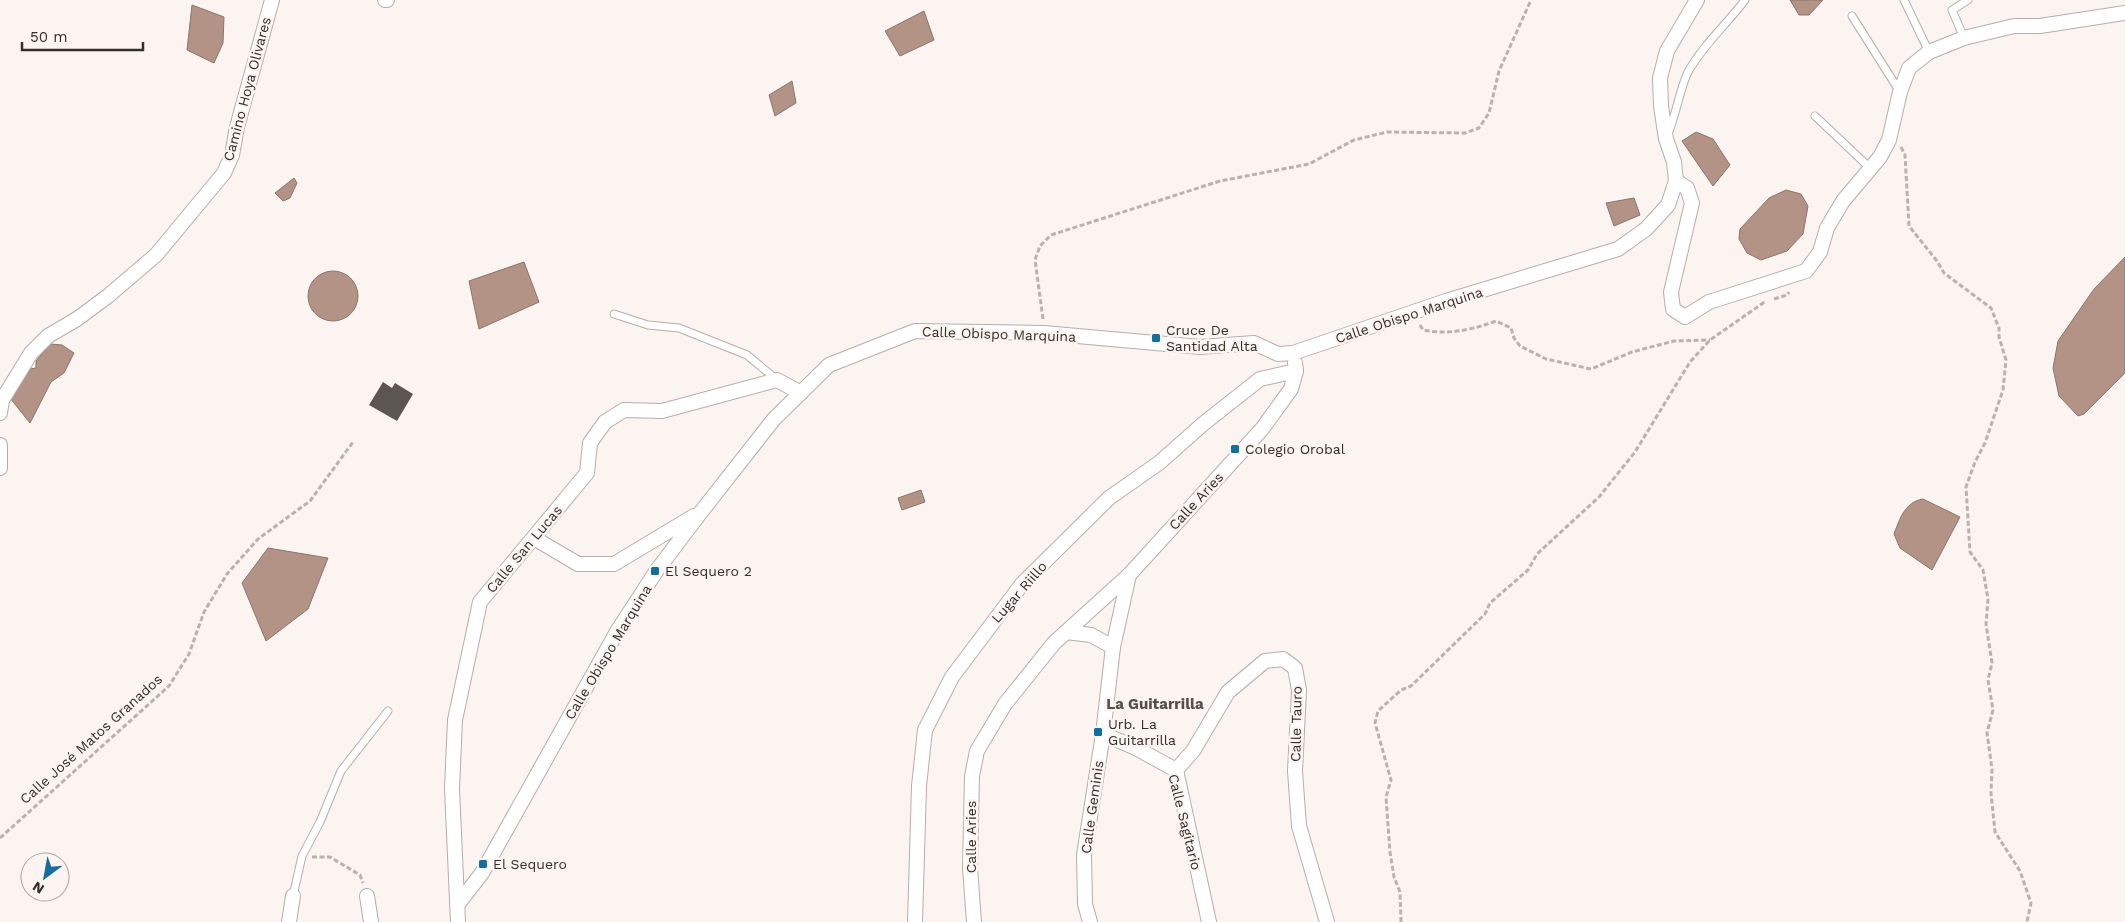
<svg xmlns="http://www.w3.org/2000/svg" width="2125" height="922" font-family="'Work Sans',sans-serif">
	<rect width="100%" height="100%" fill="#fcf4f1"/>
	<g fill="#b29385" stroke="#8b756a">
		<polygon points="1790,0 1823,0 1809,15 1799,15"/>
		<polygon points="192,5 224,17 223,43 214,63 187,50"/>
		<polygon points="924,11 934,40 900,56 885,31"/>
		<polygon points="792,81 796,103 775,116 769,95"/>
		<polygon points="1696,132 1713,139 1730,165 1713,186 1682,141"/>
		<polygon points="294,178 297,183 290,198 283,201 275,193"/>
		<polygon points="1786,190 1801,194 1808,206 1803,234 1787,251 1761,260 1747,253 1739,239 1740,229 1769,198"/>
		<polygon points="1634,198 1640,215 1614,226 1606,203"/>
		<polygon points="2125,257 2125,373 2084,414 2078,416 2059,396 2053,368 2058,341 2094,289"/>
		<polygon points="524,262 539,302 479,329 469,281"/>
		<circle cx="333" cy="296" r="25"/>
		<polygon points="50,344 62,345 74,353 64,373 51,382 30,423 10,398 30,369 36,368 36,361"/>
		<polygon points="921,490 925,502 902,510 898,498"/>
		<path d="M1923 499 1960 517 1932 570 1900 548 1894 534C1900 518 1905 502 1923 499Z"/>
		<polygon points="268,548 328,558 308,609 266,641 242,583"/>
	</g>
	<polygon fill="#5c5653" points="383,382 392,388 395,383 413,394 397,421 369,405"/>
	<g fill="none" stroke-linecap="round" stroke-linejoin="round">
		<defs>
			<g id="service">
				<polyline points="1904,0 1929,52"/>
				<polyline points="1852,16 1900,92"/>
				<polyline points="1964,38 1952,10 1968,0"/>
				<polyline points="1815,116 1870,168"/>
				<path d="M1668 134C1676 115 1680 88 1688 72 1703 45 1727 24 1745 0"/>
				<polyline points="614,314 648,325 679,328 747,355 777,380"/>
				<polyline points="293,896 302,856 320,822 341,771 388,711"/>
			</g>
			<g id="minor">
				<polyline points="385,0 387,0"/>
				<polyline points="1676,181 1687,188 1692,203 1671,292 1673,309 1685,317 1709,302 1806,271 1820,252 1827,228 1843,201 1880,157 1889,140 1900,92 1909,68 1929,52 1964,38 2014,26 2040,26 2125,13"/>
				<polyline points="0,413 2,400 31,353 48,336 77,319 108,296 156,255 224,173 232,155 237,127 272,0"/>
				<polyline points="0,445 0,468"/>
				<polyline points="534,538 578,564 614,564 694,516"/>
				<polyline points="1066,632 1091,635 1113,647"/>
				<polyline points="1103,734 1134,747 1176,770 1209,922"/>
				<polyline points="1176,770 1193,751 1228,692 1265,661 1283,659 1295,668 1299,690 1295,771 1299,826 1327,922"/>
				<polyline points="367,896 371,922"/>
				<polyline points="458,904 482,873 618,630 657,570 701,512 774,419 829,365 915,331 1044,333 1200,347 1254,343 1278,354 1293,353 1446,301 1618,249 1646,229 1668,205 1676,181 1674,162 1666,139 1661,106 1660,78 1667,51 1697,0"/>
				<polyline points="289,922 293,896"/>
				<polyline points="458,922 452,789 455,720 480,602 587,473 590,443 605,422 624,410 662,411 777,380 801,393"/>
				<polyline points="915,922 919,786 925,730 952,677 1022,584 1109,498 1159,463 1203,424 1260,379 1296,371"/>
				<polyline points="974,922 970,868 972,776 977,751 1005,704 1054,643 1129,575 1262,429 1291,389 1296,371 1295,363"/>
				<polyline points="1090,922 1085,904 1084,855 1103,734 1113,647 1129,575"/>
			</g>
		</defs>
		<use href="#service" stroke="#b5aeaa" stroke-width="9"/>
		<use href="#minor" stroke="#b5aeaa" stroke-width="16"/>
		<g stroke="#b9b3b0" stroke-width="3" stroke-dasharray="5 2.5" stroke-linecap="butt">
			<polyline points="1901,147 1905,155 1909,226 1937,261 1944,273 1991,308 1999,328 1999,337 2006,360 2003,390 1985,443 1975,462 1966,487 1970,552 1983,570 1988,599 1986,624 1992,663 1988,680 1993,710 1987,733 1992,769 1991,793 1995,832 2020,871 2031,903 2027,922"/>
			<polyline points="1774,299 1787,295 1789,292"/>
			<polyline points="1043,319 1035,260 1040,246 1051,235 1220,181 1309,164 1354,140 1387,132 1465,133 1479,128 1489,113 1499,71 1531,0"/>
			<path d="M1420 325 1423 330C1448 335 1472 330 1496 321L1511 328 1514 338 1520 346 1546 359 1591 369 1632 352 1674 341 1710 340"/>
			<polyline points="0,838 169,686 189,654 204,612 227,574 258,539 310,501 353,442"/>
			<polyline points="312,857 330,857 360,875 363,883"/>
			<polyline points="1401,922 1400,892 1394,877 1390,852 1386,797 1391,780 1375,723 1378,711 1401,690 1411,686 1485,614 1490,603 1528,570 1537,554 1599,497 1635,452 1690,362 1710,340 1766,301"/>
		</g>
		<use href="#service" stroke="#fff" stroke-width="7"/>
		<use href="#minor" stroke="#fff" stroke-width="14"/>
	</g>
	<g fill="#136d9d" stroke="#fcf4f1" stroke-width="2">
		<rect x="1151" y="333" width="10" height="10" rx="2.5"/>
		<rect x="1230" y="444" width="10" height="10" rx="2.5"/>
		<rect x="650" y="566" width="10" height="10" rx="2.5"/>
		<rect x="1093" y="727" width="10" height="10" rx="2.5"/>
		<rect x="478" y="859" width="10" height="10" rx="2.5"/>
	</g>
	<g text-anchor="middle" stroke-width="5" stroke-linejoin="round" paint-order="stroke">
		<g font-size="14" fill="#312e2c" stroke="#fcf4f1">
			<text transform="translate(247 89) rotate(-75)" y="5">Camino Hoya Olivares</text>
			<text transform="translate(1409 315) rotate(-18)" y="5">Calle Obispo Marquina</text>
			<text transform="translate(999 334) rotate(2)" y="5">Calle Obispo Marquina</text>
			<text transform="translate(1196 501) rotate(-47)" y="5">Calle Aries</text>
			<text transform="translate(524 549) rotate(-50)" y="5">Calle San Lucas</text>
			<text transform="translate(1019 592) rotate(-49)" y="5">Lugar Riillo</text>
			<text transform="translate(608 652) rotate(-59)" y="5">Calle Obispo Marquina</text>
			<text transform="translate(1296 724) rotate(-89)" y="5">Calle Tauro</text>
			<text transform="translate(91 739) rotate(-42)" y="5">Calle José Matos Granados</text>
			<text transform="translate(1092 807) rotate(-82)" y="5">Calle Geminis</text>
			<text transform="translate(1185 822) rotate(76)" y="5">Calle Sagitario</text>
			<text transform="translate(971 837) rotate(-90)" y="5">Calle Aries</text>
		</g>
		<g font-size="14" fill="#312e2c" stroke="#fcf4f1" text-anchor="start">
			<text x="1166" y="335">Cruce De<tspan x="1166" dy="16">Santidad Alta</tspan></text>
			<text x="1245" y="454">Colegio Orobal</text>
			<text x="665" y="576">El Sequero 2</text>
			<text x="1108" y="729">Urb. La<tspan x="1108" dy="16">Guitarrilla</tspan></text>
			<text x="493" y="869">El Sequero</text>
		</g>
		<g font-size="15" font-weight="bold" fill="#554f4c" stroke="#fcf4f1">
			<text x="1155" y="709">La Guitarrilla</text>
		</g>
	</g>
	<g transform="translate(45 877) rotate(212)"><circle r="24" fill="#fcf4f1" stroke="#aba5a2"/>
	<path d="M0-4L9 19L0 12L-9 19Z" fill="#136d9d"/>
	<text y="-8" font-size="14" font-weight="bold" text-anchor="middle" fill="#312e2c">N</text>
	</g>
	<path d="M22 42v8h121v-8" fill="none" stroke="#312e2c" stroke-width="2.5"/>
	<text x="30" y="42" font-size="15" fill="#312e2c" stroke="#fcf4f1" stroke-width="4" paint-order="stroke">50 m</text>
</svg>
